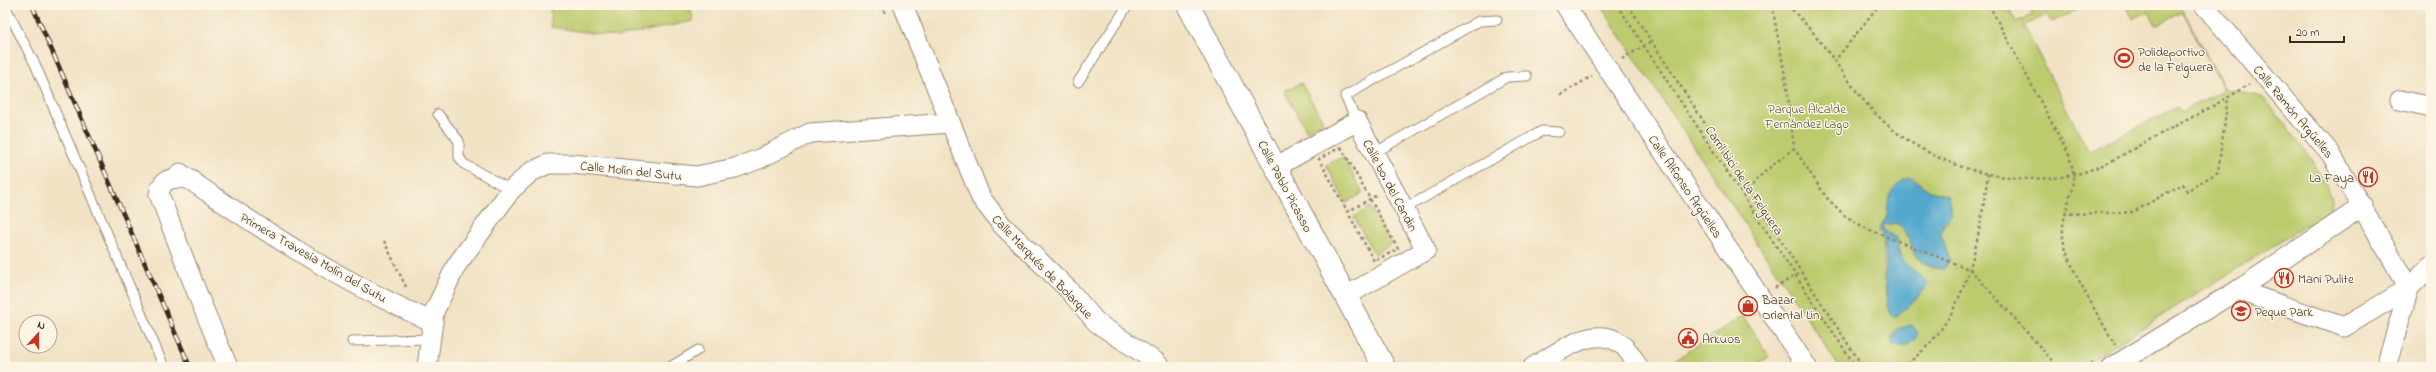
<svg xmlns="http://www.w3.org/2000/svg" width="2436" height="372" font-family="'Indie Flower',sans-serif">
	<rect width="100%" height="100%" fill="#fcf5e5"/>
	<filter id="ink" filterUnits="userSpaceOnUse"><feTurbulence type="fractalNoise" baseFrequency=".025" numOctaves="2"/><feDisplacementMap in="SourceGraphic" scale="8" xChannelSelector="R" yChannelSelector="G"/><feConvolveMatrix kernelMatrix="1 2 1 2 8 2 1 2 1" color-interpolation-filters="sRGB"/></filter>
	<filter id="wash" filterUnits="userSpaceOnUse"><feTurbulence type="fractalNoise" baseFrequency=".012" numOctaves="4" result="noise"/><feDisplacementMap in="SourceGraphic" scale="16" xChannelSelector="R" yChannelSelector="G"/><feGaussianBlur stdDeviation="0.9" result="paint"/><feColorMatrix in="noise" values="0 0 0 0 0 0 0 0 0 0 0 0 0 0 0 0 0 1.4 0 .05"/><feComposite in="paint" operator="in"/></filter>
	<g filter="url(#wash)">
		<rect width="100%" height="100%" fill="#f1e2c4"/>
		<g fill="#bccb6d" stroke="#7c7a46" fill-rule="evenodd">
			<polygon points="550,5 686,5 686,9 691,10 693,21 618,37 551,27"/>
			<path d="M1600 5H2007L2016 22 2033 14 2029 5H2079L2081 8 2052 22 2048 14 2024 26 2089 152 2177 107 2180 112 2224 90 2183 12 2156 25 2149 11 2133 19 2126 5H2180L2225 90 2259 96 2263 98C2279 116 2330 179 2332 200 2332 205 2330 208 2327 212L2080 367H1839ZM1913 177 1930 191 1943 194 1951 204 1948 221C1933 233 1947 245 1950 259L1945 267C1911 276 1914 232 1896 223L1883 225 1884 230 1896 238 1899 253 1906 266 1919 274 1924 291 1894 317C1878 292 1888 254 1881 225L1888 215 1889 195ZM1912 325 1915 339 1906 346 1899 345 1893 336 1897 329Z"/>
			<polygon points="1301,83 1323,121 1307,131 1284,91"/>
			<polygon points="1343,157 1363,193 1346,203 1326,165"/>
			<polygon points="1370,207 1391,244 1374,254 1354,217"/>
			<polygon points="1743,316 1769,357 1751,367 1664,367"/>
		</g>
		<g fill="#52a8ce" stroke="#466976">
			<path d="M1910 177 1930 191 1949 196 1952 214 1943 225 1941 235 1950 259 1943 269C1938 269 1935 267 1931 266 1909 262 1914 232 1896 223L1883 225 1884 231 1896 238C1897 269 1916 266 1928 285L1910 305 1894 317C1884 312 1886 270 1886 259 1886 250 1883 236 1880 229 1881 224 1887 220 1887 215 1888 195 1891 185 1910 177Z"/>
			<polygon points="1912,325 1918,333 1915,339 1906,346 1893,346 1891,337 1896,334 1897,329"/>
		</g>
	</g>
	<g filter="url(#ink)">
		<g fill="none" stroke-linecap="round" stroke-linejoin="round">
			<defs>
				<g id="service">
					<polyline points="5,6 35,64 164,367"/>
					<polyline points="1078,82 1128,5"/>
					<polyline points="438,114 459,141 459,157 464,164 511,190"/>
					<polyline points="1357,121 1345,96 1479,21 1497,20"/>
					<polyline points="1374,153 1507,77 1527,76"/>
					<polyline points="1404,209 1542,131 1559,132"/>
					<polyline points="352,341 430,339"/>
					<polyline points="670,367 698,350"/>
				</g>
				<g id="minor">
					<polyline points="903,5 981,198 1002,225 1068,289 1097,323 1156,362 1160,367"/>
					<polyline points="1565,5 1807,367"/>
					<polyline points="2204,5 2331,154 2409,288"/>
					<polyline points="2400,100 2431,107"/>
					<polyline points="1276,167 1357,121 1426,250 1346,296"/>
					<path d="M180 173C260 229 343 283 433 322"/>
					<path d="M191 180C176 177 162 176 159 194L199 298 228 367"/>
					<polyline points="2238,290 2344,327 2409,288 2431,266"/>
					<polyline points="427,367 434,312 456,266 511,190 531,172 548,164 572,164 697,176 735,168 759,159 810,133 950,123"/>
					<path d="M1533 367C1569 346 1611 311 1638 367"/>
					<polyline points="2112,367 2238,290 2363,206"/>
					<polyline points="2386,367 2409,288"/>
				</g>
				<polyline id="tertiary" points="1188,5 1384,367"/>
			</defs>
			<use href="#service" stroke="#968671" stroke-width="11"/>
			<use href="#minor" stroke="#968671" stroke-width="21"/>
			<use href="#tertiary" stroke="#968671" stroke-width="24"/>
			<g stroke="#968671" stroke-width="2.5" stroke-dasharray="3 3" stroke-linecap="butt">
				<polyline points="873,5 887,13"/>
				<polyline points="1617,5 1856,367"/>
				<polyline points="1628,5 1863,367"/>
				<polyline points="1772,5 1787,87 1794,148 1826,197 1844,215 1865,228 1971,270 2058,367"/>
				<path d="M1788 5C1797 15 1807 25 1816 36 1837 62 1853 91 1877 115 1930 169 2026 196 2098 167 2116 160 2134 148 2151 139 2184 121 2218 105 2249 84"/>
				<path d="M1989 5 2069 155C2070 161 2073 167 2073 173 2074 195 2061 215 2063 237 2065 262 2101 320 2115 345"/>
				<polyline points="1622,59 1651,42"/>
				<polyline points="1834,62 1879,5"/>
				<polyline points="1560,95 1592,76"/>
				<polygon points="1341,147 1398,249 1374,261 1319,159"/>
				<polyline points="1748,190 1763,173 1794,148"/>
				<polyline points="1347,212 1377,195"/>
				<polyline points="2064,214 2133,212 2183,184 2187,191 2218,172 2228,98"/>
				<polyline points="384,241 407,289"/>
				<polyline points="1775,288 1801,272"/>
				<path d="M1902 367C1967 324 1978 245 1988 174"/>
				<polyline points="2085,367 2095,361"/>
			</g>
			<use href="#service" stroke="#fff" stroke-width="9"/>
			<use href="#minor" stroke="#fff" stroke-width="19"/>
			<use href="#tertiary" stroke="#fff" stroke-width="22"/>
			<defs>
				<polyline id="rail" points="32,5 190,367"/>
			</defs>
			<use href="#rail" stroke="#3b2a1e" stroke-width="4.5"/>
			<use href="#rail" stroke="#fcf5e5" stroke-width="3" stroke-dasharray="9" stroke-linecap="butt"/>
		</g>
	</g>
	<defs>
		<symbol id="stadium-ring" viewBox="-11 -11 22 22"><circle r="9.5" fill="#fcf5e5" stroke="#c8321e" stroke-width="1.5"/><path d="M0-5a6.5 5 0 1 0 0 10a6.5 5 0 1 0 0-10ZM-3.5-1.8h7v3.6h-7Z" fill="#c8321e"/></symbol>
		<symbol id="restaurant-ring" viewBox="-11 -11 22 22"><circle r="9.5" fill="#fcf5e5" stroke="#c8321e" stroke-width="1.5"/><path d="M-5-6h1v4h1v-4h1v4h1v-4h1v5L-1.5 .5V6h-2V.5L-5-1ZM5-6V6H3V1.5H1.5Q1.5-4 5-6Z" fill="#c8321e"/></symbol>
		<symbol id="shop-ring" viewBox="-11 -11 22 22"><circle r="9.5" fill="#fcf5e5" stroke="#c8321e" stroke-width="1.5"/><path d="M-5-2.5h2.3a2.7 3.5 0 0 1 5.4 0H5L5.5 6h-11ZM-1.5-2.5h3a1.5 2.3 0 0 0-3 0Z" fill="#c8321e"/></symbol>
		<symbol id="school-ring" viewBox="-11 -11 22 22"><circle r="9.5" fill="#fcf5e5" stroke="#c8321e" stroke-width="1.5"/><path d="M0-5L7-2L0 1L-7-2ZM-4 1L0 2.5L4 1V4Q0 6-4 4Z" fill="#c8321e"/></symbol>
		<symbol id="civic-ring" viewBox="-11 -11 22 22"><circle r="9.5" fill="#fcf5e5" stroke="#c8321e" stroke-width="1.5"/><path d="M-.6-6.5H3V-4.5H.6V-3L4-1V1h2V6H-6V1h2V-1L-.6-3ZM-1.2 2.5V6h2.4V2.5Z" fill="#c8321e"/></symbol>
	</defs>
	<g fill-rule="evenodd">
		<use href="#stadium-ring" x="2113" y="47" width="22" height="22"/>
		<use href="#restaurant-ring" x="2357" y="166" width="22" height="22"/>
		<use href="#restaurant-ring" x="2273" y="267" width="22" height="22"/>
		<use href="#shop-ring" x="1737" y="295" width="22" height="22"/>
		<use href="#school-ring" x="2230" y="300" width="22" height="22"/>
		<use href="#civic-ring" x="1677" y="327" width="22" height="22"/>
	</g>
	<g text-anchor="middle" stroke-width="3" stroke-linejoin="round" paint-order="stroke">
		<g font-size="13" fill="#3b2a1e" stroke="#fcf5e5" text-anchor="start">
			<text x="2138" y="56">Polideportivo<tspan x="2138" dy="15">de la Felguera</tspan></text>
			<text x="2354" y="182" text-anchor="end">La Faya</text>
			<text x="2298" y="283">Mani Pulite</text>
			<text x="1762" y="304">Bazar<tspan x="1762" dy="15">Oriental Lin</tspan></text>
			<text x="2255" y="316">Peque Park</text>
			<text x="1702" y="343">Arkuos</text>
		</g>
		<g font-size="13" fill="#5b5232" stroke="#fcf5e5">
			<text x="1807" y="113">Parque Alcalde<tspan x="1807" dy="15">Fernández Lago</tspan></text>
		</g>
		<g font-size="13" fill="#3b2a1e" stroke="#fcf5e5">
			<text transform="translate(2294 111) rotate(50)" y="5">Calle Ramón Argüelles</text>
			<text transform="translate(631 170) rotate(6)" y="5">Calle Molín del Sutu</text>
			<text transform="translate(1745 180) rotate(56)" y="5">Carril bici de La Felguera</text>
			<text transform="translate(1391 185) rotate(62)" y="5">Calle bo. del Candin</text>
			<text transform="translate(1286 186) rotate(62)" y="5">Calle Pablo Picasso</text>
			<text transform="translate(1686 186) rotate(56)" y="5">Calle Alfonso Argüelles</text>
			<text transform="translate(314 257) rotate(30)" y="5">Primera Travesía Molín del Sutu</text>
			<text transform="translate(1043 266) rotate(46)" y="5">Calle Marqués de Bolarque</text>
		</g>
	</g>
	<rect width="2436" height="372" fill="none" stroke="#fcf5e5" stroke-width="20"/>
	<g transform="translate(38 334) rotate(21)"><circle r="19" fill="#fcf5e5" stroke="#afa495"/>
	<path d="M0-3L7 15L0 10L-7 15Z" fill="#c8321e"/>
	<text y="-6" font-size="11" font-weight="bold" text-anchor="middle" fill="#3b2a1e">N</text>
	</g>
	<path d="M2290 36v6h54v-6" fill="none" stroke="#3b2a1e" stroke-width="2"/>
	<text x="2296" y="36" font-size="12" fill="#3b2a1e" stroke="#fcf5e5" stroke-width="3" paint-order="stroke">20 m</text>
</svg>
